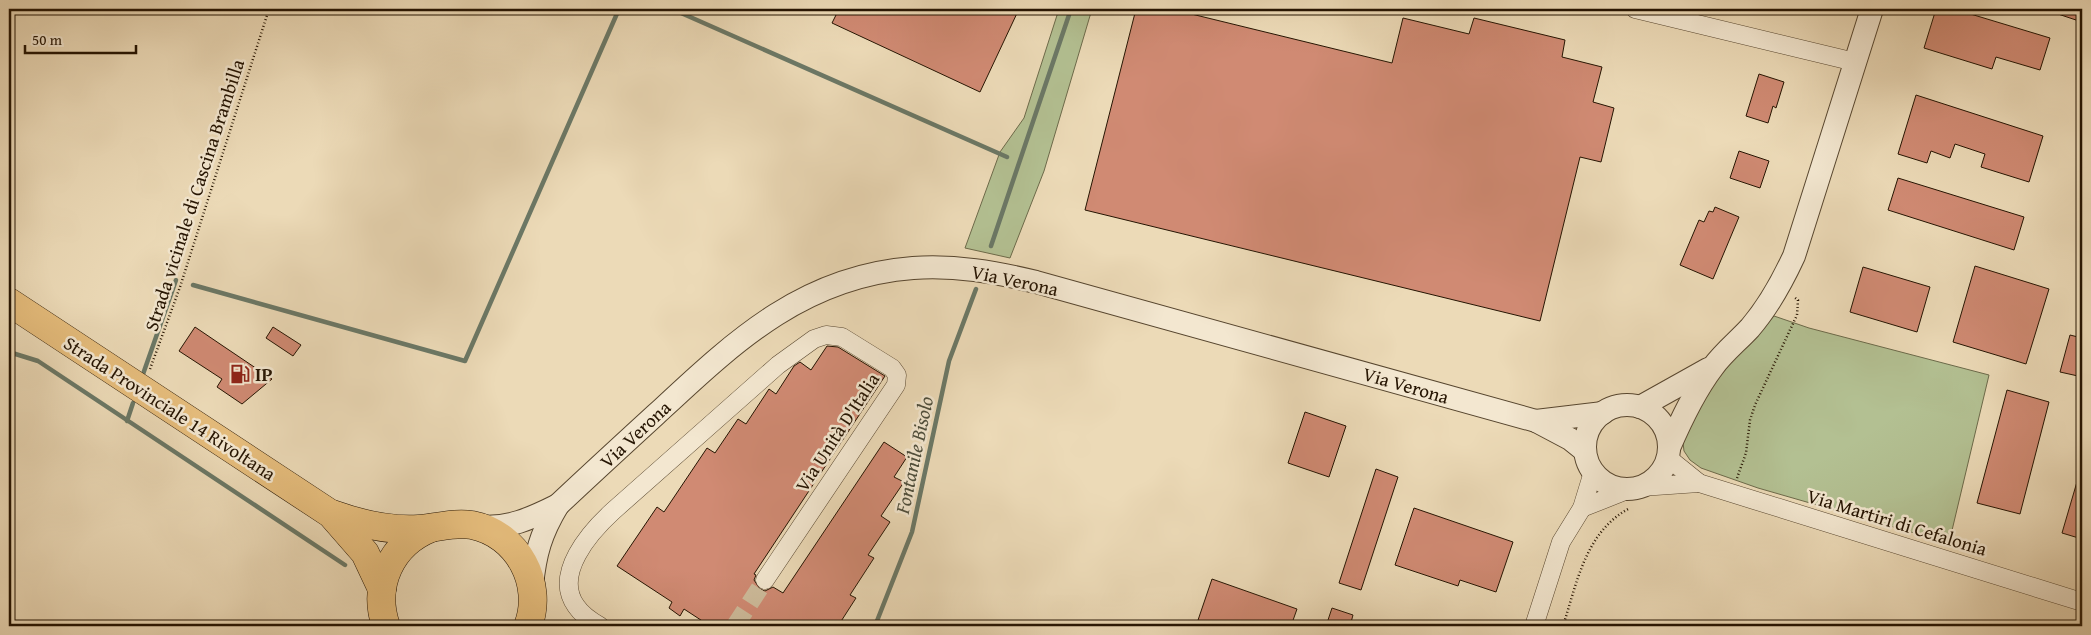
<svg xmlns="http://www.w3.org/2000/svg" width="2091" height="635" font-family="'Gentium Book Plus',serif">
	<rect width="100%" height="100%" fill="#ecdab7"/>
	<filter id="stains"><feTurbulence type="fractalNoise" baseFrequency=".004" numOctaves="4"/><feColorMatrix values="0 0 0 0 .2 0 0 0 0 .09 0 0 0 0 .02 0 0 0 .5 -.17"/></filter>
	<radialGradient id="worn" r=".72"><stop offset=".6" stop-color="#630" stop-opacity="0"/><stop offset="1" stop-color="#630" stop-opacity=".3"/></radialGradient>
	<g fill="#b3c092" stroke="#6c6a4a">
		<polygon points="1059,9 1092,9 1044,171 1010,258 965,248 1000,152 1024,118"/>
		<polygon points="1774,316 1809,328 1989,375 1949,543 1758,488 1701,468 1690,460 1684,451 1683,443 1703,393"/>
	</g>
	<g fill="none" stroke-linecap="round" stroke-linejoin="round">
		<g stroke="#6b7866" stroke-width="4.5">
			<polyline points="240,9 242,9"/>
			<polyline points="672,9 1007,157"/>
			<polyline points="991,246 1071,9"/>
			<polyline points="193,285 465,361 619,9"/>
			<polyline points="9,352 38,361 345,565"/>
			<polyline points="142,377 176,280"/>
			<polyline points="127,421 133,403"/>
			<polyline points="875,626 912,532 949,361 976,289"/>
		</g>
	</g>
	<g fill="#d08a73" stroke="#251402">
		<polygon points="839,9 1019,9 980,92 832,23"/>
		<polygon points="1136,9 1171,9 1392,63 1403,18 1469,34 1474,18 1565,40 1562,57 1602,67 1593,102 1614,108 1601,162 1580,157 1540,321 1085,210"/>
		<polygon points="1936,9 1954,9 2050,38 2040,70 1996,57 1992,69 1924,48"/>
		<polygon points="2049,9 2082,9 2082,22 2049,11"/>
		<polygon points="1759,74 1784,82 1776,108 1773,106 1768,123 1746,116"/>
		<polygon points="1916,95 2043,136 2029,182 1981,167 1985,154 1955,144 1950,158 1931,151 1927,163 1898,154"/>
		<polygon points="1739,151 1769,161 1760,188 1730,178"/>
		<polygon points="1898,178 2024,217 2014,250 1888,210"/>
		<polygon points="1715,207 1739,217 1713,279 1680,265 1699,220 1704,222 1709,211 1713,212"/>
		<polygon points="1975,266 2049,289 2026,364 1953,342"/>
		<polygon points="1863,267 1930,287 1917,332 1850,312"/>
		<polygon points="195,327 223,346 272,379 242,404 217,387 222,379 179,351"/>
		<polygon points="273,327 301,345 293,356 266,338"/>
		<polygon points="2070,335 2082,338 2082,358 2078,376 2060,372"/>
		<polygon points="827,346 838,347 885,376 754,574 756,575 754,580 760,589 765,591 773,587 783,593 884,442 907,457 894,477 904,482 881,516 890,522 868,555 874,558 850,595 856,598 838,626 710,626 684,609 680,616 669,608 672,602 617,566 657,507 664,512 707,448 715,453 738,419 746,424 769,389 776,394 794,366 800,362 811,370"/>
		<polygon points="2007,390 2049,402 2020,514 1977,503"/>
		<polygon points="1305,412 1346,426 1329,477 1288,463"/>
		<polygon points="1376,469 1398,477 1361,590 1339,583"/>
		<polygon points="2079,475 2082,475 2082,539 2062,533"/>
		<polygon points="1414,508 1513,542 1496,592 1460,580 1458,586 1395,565"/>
		<polygon points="1212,579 1297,609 1291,626 1196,626"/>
		<polygon points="1332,608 1353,615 1350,626 1326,626"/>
	</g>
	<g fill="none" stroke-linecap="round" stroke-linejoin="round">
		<polyline stroke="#cebc9c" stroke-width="18" stroke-dasharray="18 9" stroke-linecap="butt" points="735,626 765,580"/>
		<defs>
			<g id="minor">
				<polyline points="1635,9 1855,62"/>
				<polyline points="1668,458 1699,483 2082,602"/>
				<polyline points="1641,487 1699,483"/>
				<polyline points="1582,508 1630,489"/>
				<path d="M600 626C591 621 582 615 576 606 553 574 590 532 613 511L778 365 814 339 826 335 842 337 892 368 897 375 896 385 765 580"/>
				<polyline points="1534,626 1561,542 1582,508 1593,472"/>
			</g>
			<g id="tertiary">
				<circle cx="1627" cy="447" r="42"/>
				<polyline points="1640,407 1708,369"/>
				<polyline points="1536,421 1603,413"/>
				<path d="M1669 448C1681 420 1694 392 1713 367 1723 353 1738 341 1750 328 1769 306 1782 282 1794 256L1872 9"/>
				<path d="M476 526C507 530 532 518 558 505 593 472 628 440 664 407 738 338 806 276 913 268 955 265 995 272 1036 282L1536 421 1570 439 1585 451"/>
				<path d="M532 586C535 554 541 533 558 505"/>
			</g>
			<g id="primary">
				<polyline points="9,302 331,514 365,553 382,589"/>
				<path d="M332 514C360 524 389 531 419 529 437 528 454 522 472 525 518 534 544 584 528 626"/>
				<path d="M386 626C372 585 391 544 431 528"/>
			</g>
		</defs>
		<use href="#minor" stroke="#57462f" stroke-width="19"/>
		<use href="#tertiary" stroke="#57462f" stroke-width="24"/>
		<use href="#primary" stroke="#251402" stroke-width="29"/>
		<g stroke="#251402" stroke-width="2.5" stroke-dasharray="1 2.5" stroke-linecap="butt">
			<polyline points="150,369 180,287 269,9"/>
			<polyline points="1737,478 1746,453 1750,420 1755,405 1797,315 1798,300 1794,297"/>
			<path d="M1563 626C1577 583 1585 533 1628 509"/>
		</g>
		<use href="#minor" stroke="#f3e7d0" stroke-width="18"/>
		<use href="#tertiary" stroke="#f3e7d0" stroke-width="22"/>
		<use href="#primary" stroke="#e6bd7c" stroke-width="28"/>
	</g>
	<defs>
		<symbol id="fuel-bare" viewBox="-9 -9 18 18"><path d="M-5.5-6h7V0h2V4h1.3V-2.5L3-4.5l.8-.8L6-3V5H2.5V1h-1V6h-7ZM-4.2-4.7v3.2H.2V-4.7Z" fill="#8f2418" stroke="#f3e7d0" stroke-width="2.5" paint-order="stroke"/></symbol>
	</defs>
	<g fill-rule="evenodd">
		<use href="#fuel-bare" x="226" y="360" width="28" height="28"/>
	</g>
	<g text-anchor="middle" stroke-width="5" stroke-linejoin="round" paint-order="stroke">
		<g font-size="19" fill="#251402" stroke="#f3e7d0">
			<text transform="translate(194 195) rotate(-72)" y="7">Strada vicinale di Cascina Brambilla</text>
			<text transform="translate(1015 280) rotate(12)" y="7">Via Verona</text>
			<text transform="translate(1406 385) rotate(16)" y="7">Via Verona</text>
			<text transform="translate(170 408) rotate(33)" y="7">Strada Provinciale 14 Rivoltana</text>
			<text transform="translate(837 432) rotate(-57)" y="7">Via Unità D'Italia</text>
			<text transform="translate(635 434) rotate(-43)" y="7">Via Verona</text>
			<text transform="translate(1897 522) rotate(17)" y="7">Via Martiri di Cefalonia</text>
		</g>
		<g font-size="19" font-weight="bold" fill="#251402" stroke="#f3e7d0" text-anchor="start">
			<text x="255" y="381">IP</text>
		</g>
		<g font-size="20" font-style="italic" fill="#4e4e3c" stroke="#f3e7d0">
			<text transform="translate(914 455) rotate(-78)" y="7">Fontanile Bisolo</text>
		</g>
	</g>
	<rect width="2091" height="635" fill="none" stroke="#ecdab7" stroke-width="30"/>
	<rect x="10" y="10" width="2071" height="615" fill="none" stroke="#251402" stroke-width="2.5"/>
	<rect x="15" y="15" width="2061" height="605" fill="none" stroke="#251402"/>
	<path d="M25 45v8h111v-8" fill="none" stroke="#251402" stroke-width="2.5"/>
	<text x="32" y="45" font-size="15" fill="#251402" stroke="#f3e7d0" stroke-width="4" paint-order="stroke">50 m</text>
	<rect width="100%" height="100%" filter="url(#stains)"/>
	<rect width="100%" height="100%" fill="url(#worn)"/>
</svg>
